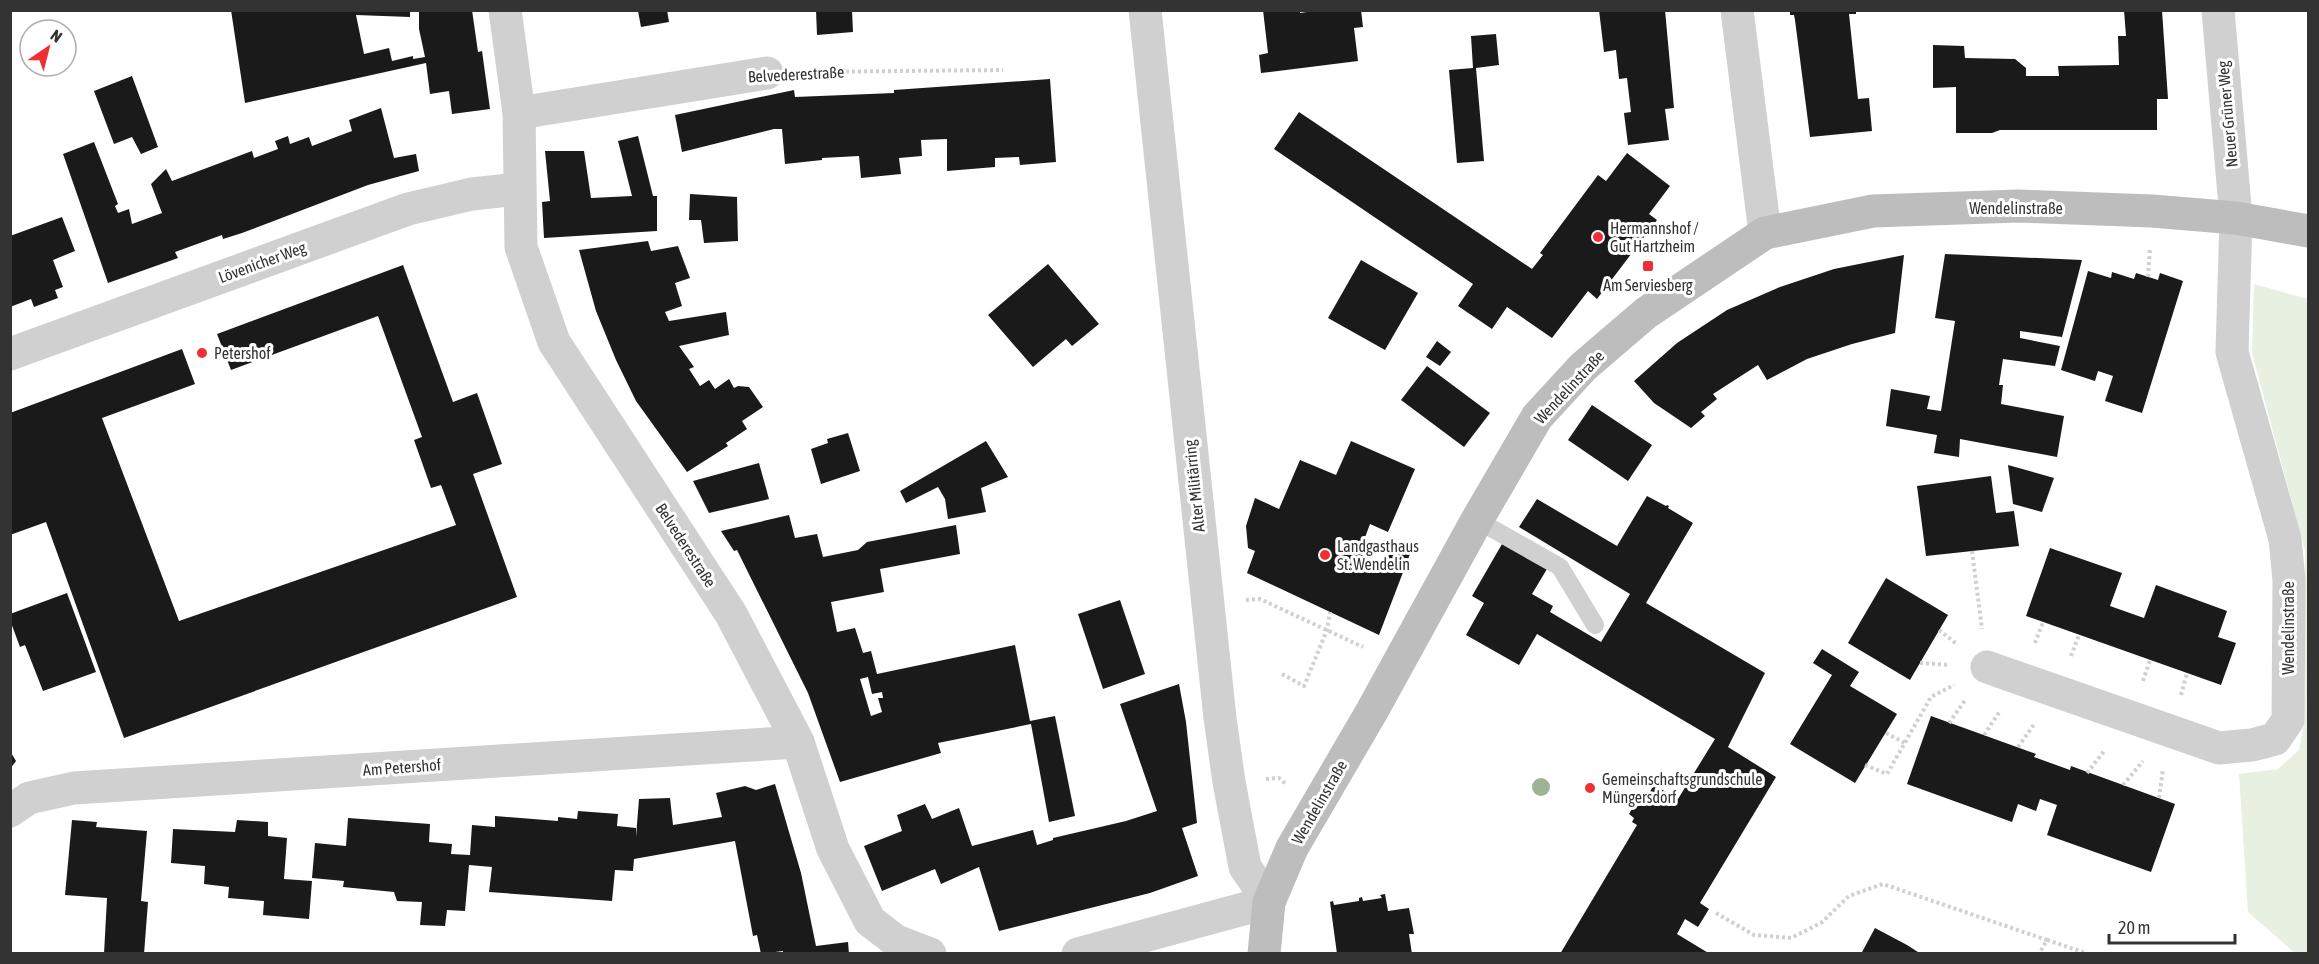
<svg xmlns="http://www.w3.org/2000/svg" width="2319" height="964" font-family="'Asap Condensed',sans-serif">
	<rect width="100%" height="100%" fill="#fff"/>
	<polygon fill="#e8f0e1" points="2254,284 2308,299 2308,953 2295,953 2248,912 2239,774 2278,769 2299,750 2304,723 2305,551 2252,353"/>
	<g fill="#1a1a1a" fill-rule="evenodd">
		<polygon points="231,10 410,10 410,17 356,15 364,54 389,48 392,61 413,56 413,59 425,57 419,29 419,10 472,10 478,52 482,51 490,109 452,114 449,91 430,94 426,63 245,103"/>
		<polygon points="641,10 667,10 669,22 641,27 638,11"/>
		<polygon points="816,10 852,10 853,32 817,35"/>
		<polygon points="1263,10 1300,10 1300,13 1320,10 1361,10 1363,27 1354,28 1358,61 1261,73 1259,55 1268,53"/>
		<polygon points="1599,10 1665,10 1674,108 1665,109 1669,140 1628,145 1624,113 1631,112 1627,78 1619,79 1616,50 1604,52"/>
		<polygon points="1790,10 1856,10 1856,14 1849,14 1858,99 1869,98 1872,131 1810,137 1795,20 1794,15 1790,15"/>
		<polygon points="2124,10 2162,10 2168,99 2157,99 2157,130 2000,130 1992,133 1956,133 1956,87 1933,88 1933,45 1964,46 1965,58 2015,59 2026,68 2026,76 2059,76 2058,66 2119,65 2118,36 2126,36"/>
		<polygon points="1496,34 1499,65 1476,68 1484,161 1457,163 1449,70 1473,68 1471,36"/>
		<polygon points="132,76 158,147 141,154 132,137 114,144 94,91"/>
		<polygon points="1050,79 1056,162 1020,165 1019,157 995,158 995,167 947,171 947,139 921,140 922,156 899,158 901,174 861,178 859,156 822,158 822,160 785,164 782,129 774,129 682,152 675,115 794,90 795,97 894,93 894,90"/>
		<polygon points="381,108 394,158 416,154 419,171 368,185 242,233 223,239 222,235 175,252 178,258 108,283 63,154 94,142 118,204 115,206 118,213 129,209 132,224 162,213 151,184 166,169 172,181 252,151 254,158 278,149 275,141 288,136 290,144 309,137 312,146 352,131 349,120"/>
		<polygon points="1299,112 1532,269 1543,255 1540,253 1598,175 1606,181 1627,153 1670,186 1649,214 1657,220 1597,299 1588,291 1552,338 1507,307 1492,329 1458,306 1473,284 1274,149"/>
		<polygon points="638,136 653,196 657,196 657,231 544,238 542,202 550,201 545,151 584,151 591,198 632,196 618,141"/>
		<polygon points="690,194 737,197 738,241 704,243 701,220 689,220"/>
		<polygon points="62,217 75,251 53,260 63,287 55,290 58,298 34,307 31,299 10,307 10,236"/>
		<polygon points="648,241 651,251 678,246 690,278 675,283 682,306 665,312 669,321 726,312 729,335 679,346 694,367 689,369 700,386 709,380 715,389 729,379 734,388 738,386 749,387 763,407 742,421 747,429 726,443 728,446 687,472 636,401 616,360 596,311 579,250"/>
		<polygon points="1945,254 2082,260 2062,337 2020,331 2020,338 2060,346 2055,366 2003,359 1999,385 2003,385 2001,404 2064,416 2057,457 1960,439 1959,457 1934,453 1937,435 1886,426 1891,389 1930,396 1927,409 1941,411 1955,321 1935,318"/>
		<polygon points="1904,255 1895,333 1852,344 1807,359 1767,380 1758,365 1713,394 1717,399 1701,412 1705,416 1691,428 1654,403 1634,381 1677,343 1727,310 1780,287 1834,269"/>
		<polygon points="1361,260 1418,293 1385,350 1328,318"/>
		<polygon points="1048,264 1099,324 1072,346 1066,339 1033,367 988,315"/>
		<polygon points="403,265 453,402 477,393 502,464 473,474 517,597 124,738 46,522 10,535 10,413 182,349 195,384 102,418 179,621 456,525 441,485 431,488 414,440 422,437 378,316 231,370 217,334"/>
		<polygon points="2088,271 2111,278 2112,272 2134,279 2136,273 2158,280 2160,273 2183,281 2142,413 2105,401 2113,376 2098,371 2095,381 2061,370"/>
		<polygon points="1437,341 1451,352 1440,366 1426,357"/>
		<polygon points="1427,366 1490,413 1464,447 1401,400"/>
		<polygon points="1592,405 1652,445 1628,481 1568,440"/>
		<polygon points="848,433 860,471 821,484 811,449 828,443 827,439"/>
		<polygon points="986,441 1008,477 981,488 986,512 948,519 945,499 938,487 906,503 900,491"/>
		<polygon points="1351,441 1415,469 1388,532 1370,524 1361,548 1368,552 1366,556 1385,565 1391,547 1410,554 1379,635 1247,573 1255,551 1248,548 1246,526 1255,498 1279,509 1300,460 1336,475"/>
		<polygon points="759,463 769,499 709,513 693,481"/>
		<polygon points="2008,465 2054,478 2042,512 2013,504"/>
		<polygon points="1991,476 1996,513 2014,511 2019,546 1926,556 1917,486"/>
		<polygon points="1647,496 1666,506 1667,505 1669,506 1668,508 1693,523 1646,603 1765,673 1728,747 1776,777 1700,903 1709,909 1698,927 1685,919 1677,934 1710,954 1560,954 1637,825 1632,822 1634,818 1629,814 1640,795 1646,798 1654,785 1678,799 1715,739 1537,634 1519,665 1466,635 1484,603 1472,596 1502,544 1547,569 1532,594 1553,606 1550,612 1601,642 1630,594 1519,527 1537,499 1617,546"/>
		<path d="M789 515 795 538 817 534 823 557 858 550 867 542 956 525 960 554 880 569 884 592 831 602 837 632 855 628 863 653 871 651 877 674 1015 645 1030 721 1055 716 1075 816 1049 822 1031 724 938 743 941 753 840 782 808 693 737 550 734 551 721 531ZM868 677 872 694 882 692 883 698H878L882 712 871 716 860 679Z"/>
		<polygon points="2050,548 2122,573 2110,606 2144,618 2156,585 2227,611 2218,637 2236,643 2221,685 2026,616"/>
		<polygon points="1886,578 1948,615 1910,680 1848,643"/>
		<polygon points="67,593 96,672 43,691 25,645 20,647 10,620 10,614"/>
		<polygon points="1120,600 1145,674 1103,689 1078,614"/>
		<polygon points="1822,649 1859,672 1850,686 1897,714 1855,783 1790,744 1832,675 1813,663"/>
		<polygon points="1179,684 1186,722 1197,823 1182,828 1198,876 1150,893 999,931 979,867 941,884 935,869 882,891 864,846 902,831 897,815 925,804 932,819 959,808 972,846 1033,830 1037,845 1053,840 1053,838 1126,821 1157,811 1120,704"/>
		<polygon points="1931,716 2036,754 2034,757 2070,770 2071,766 2175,804 2151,872 2047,835 2057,805 2040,799 2036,811 2018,804 2012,822 1907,784"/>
		<polygon points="10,751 16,761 10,769"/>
		<polygon points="775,784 801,873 816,946 848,942 849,954 783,954 783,951 761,954 757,935 753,936 735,841 634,859 633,871 615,870 612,901 489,892 492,867 469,865 465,911 447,910 445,926 420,925 422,902 397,901 394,892 343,887 344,881 312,878 315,843 346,846 348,818 430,824 429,842 452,844 451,854 470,855 472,825 495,827 495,816 558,821 558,817 577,819 578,811 618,814 617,826 636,828 636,837 639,799 670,798 673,825 722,817 716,793 745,786 756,790"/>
		<polygon points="72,820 97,822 96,827 147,831 141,901 148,902 144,954 104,954 107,898 65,895"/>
		<polygon points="237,820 268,822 268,836 287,838 284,879 312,881 309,919 263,915 264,901 228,898 229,887 204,884 205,866 171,863 173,829 235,832"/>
		<polygon points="1385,894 1388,911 1409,908 1414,934 1409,934 1412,954 1337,954 1330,902 1333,901 1334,905 1359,901 1359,898 1362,897 1363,901 1382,898 1380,895"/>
		<polygon points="1875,928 1907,945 1921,954 1861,954"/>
	</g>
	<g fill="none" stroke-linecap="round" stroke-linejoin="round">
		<g stroke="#d0d0d0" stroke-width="4" stroke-dasharray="3 3" stroke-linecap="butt">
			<polyline points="804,72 1003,70"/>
			<polyline points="2148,277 2150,248"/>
			<polyline points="1972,551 1982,629"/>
			<polyline points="1246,600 1260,599 1363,647"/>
			<polyline points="1939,630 1958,645"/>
			<polyline points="2035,643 2043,622"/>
			<polyline points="2071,656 2079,635"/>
			<polyline points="1920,663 1950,665"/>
			<polyline points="1282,674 1304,686 1327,630 1330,612"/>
			<polyline points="2143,681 2150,660"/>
			<polyline points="2181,695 2187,673"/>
			<polyline points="1949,723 1966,699"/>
			<polyline points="1886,733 1905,743"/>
			<polyline points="1984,735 2000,711"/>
			<polyline points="2018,747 2035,723"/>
			<polyline points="1865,765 1887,774 1931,697 1954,685"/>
			<polyline points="2087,773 2105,750"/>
			<polyline points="1266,779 1279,778 1286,784"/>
			<polyline points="2123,785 2143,761"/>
			<polyline points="2159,798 2163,769"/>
			<polyline points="1716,913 1754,935 1791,938 1821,923 1849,896 1883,884 2047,940 2039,954"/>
			<polyline points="2047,940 2089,954"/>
		</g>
		<polyline stroke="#d0d0d0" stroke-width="18" points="1477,520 1560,567 1595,625"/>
		<g stroke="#d0d0d0" stroke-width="33">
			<polyline points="505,10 519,113 521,247 554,342 731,614 798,742 833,849 870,921 896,941 930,954"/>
			<polyline points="1737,10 1765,233"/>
			<polyline points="519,113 767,73"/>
			<polyline points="10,354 408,209 472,194 519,189"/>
			<polyline points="1987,667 2219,748 2252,745 2275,739 2288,720 2289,580 2285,539 2232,352 2236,218 2218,10"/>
			<polyline points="10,811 29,798 74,788 798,742"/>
			<polyline points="1078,954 1269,902 1245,867 1229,782 1220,718 1145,10"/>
		</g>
		<polyline stroke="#bdbdbd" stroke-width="33" points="1264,954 1269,902 1292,848 1372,711 1477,520 1537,417 1583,367 1646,313 1765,233 1873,211 2018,206 2152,211 2236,218 2308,231"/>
	</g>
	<circle fill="#a0b294" cx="1541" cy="787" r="9"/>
	<g fill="#f02f35" stroke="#fff" stroke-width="2">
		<circle cx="1598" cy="237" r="6"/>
		<rect x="1642" y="260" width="12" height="12" rx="3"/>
		<circle cx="202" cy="353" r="6"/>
		<circle cx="1325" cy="555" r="6"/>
		<circle cx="1590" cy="788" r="6"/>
	</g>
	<g text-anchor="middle" stroke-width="6" stroke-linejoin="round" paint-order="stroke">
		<g font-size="16" fill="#333" stroke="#fff">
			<text transform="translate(796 74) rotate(-3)" y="6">Belvederestraße</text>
			<text transform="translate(2227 114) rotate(-95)" y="6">Neuer Grüner Weg</text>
			<text x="2016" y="214">Wendelinstraße</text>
			<text transform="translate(262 262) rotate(-20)" y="6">Lövenicher Weg</text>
			<text transform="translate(1569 387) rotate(-47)" y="6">Wendelinstraße</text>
			<text transform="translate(1194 486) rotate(-96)" y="6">Alter Militärring</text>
			<text transform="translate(686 545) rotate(57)" y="6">Belvederestraße</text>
			<text transform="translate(2288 628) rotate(-90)" y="6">Wendelinstraße</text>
			<text transform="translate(402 767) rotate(-4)" y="6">Am Petershof</text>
			<text transform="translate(1319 802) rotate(-60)" y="6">Wendelinstraße</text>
		</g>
		<g font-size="16" fill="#333" stroke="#fff" text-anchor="start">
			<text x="1610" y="234">Hermannshof /<tspan x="1610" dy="18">Gut Hartzheim</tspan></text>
			<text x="1648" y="291" text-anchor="middle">Am Serviesberg</text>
			<text x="214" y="359">Petershof</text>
			<text x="1337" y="552">Landgasthaus<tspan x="1337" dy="18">St. Wendelin</tspan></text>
			<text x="1602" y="785">Gemeinschaftsgrundschule<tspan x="1602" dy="18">Müngersdorf</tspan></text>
		</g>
	</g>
	<rect width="2319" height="964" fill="none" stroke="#333333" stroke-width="24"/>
	<g transform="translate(48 48) rotate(35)"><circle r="28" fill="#ffffff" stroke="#adadad" stroke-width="1.5"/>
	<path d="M0-4.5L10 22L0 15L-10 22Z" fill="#f02f35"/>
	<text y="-9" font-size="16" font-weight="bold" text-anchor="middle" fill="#333333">N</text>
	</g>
	<path d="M2109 934v9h126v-9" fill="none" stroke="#333333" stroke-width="3"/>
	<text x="2118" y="934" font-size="18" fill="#333333" stroke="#ffffff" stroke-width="4.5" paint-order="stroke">20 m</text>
</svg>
